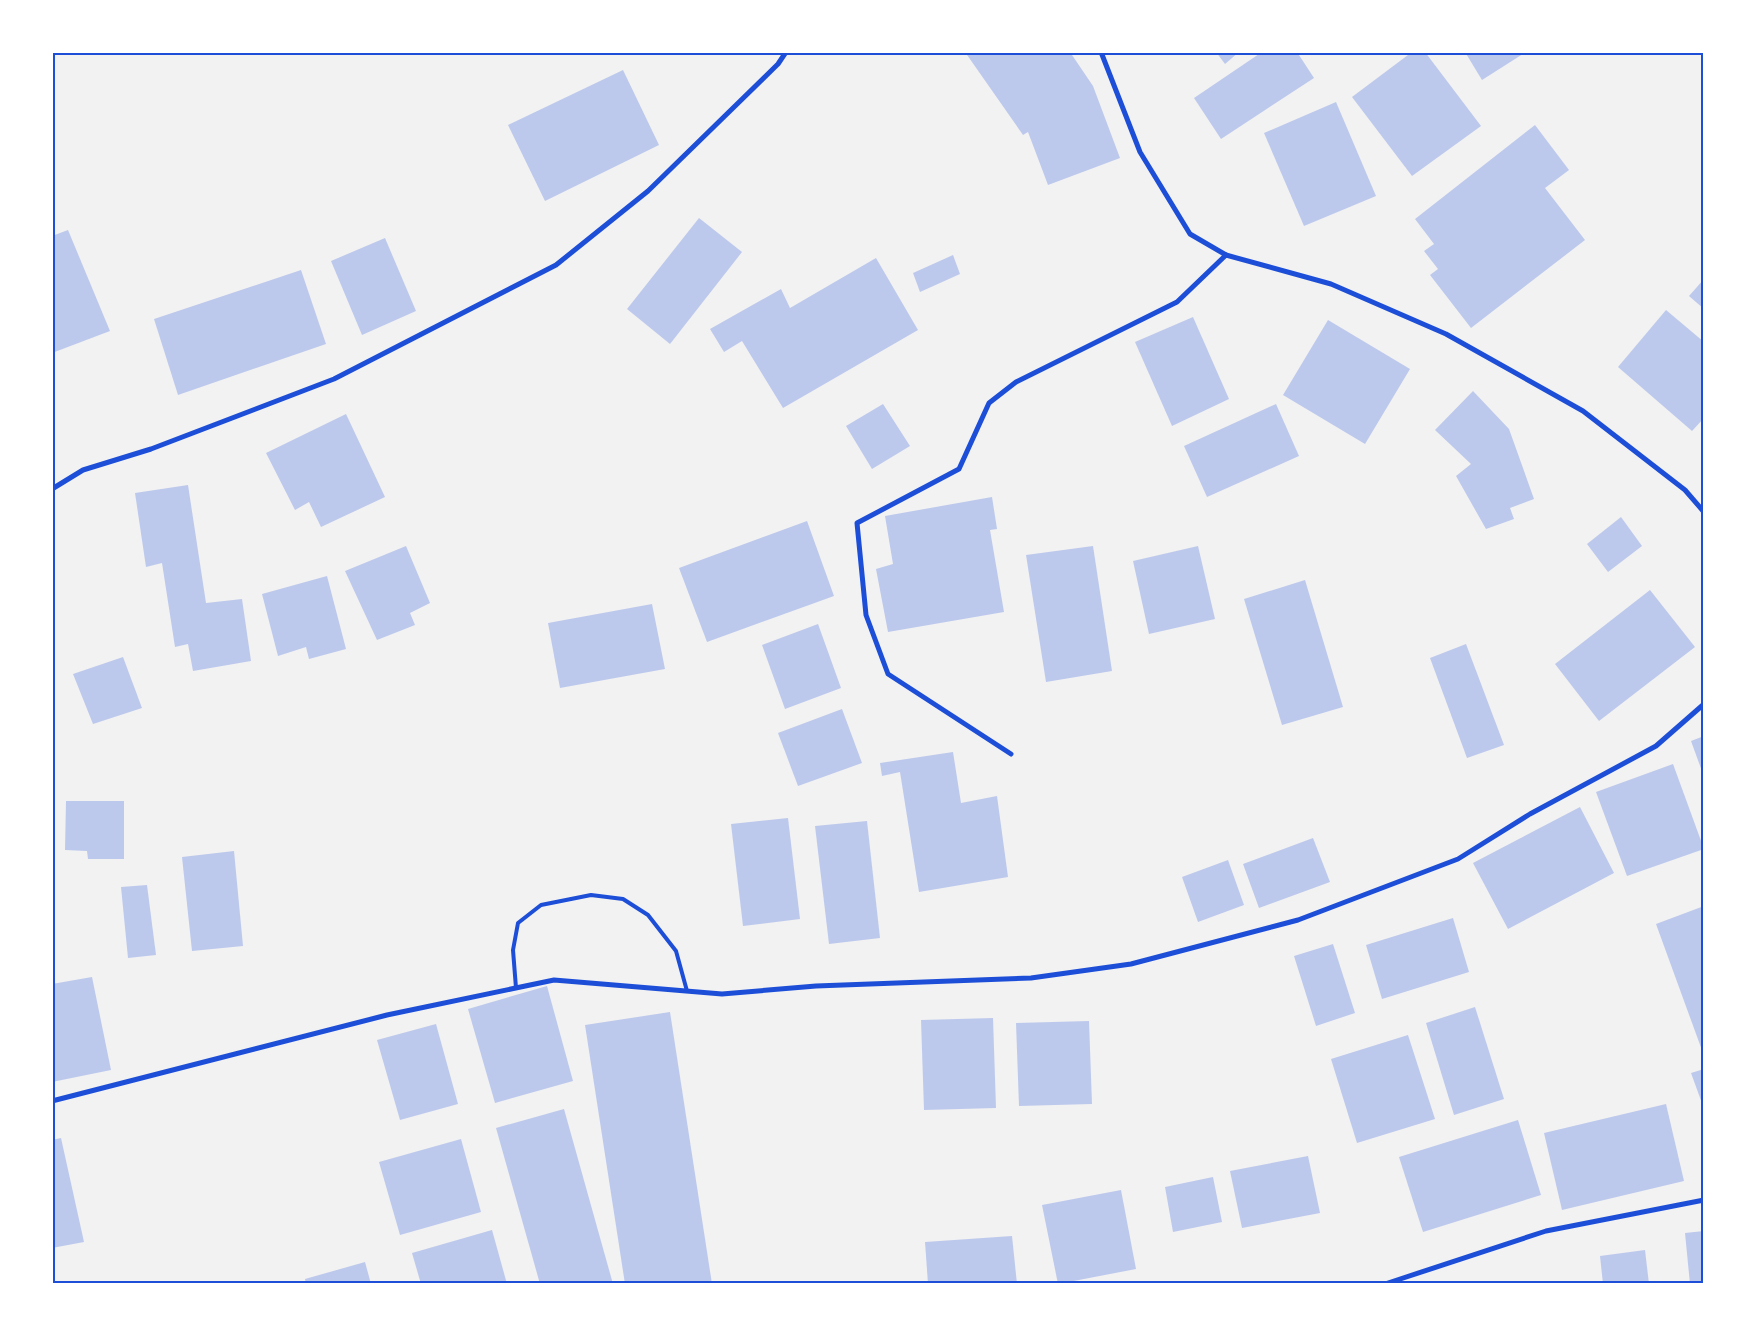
<svg xmlns="http://www.w3.org/2000/svg" width="1756" height="1336" font-family="Spectral,serif">
	<rect width="100%" height="100%" fill="#f2f2f2"/>
	<g fill="#bdc9ec">
		<polygon points="965,52 1070,52 1093,86 1120,158 1048,185 1028,132 1023,135"/>
		<polygon points="1216,52 1239,52 1225,64"/>
		<polygon points="1262,52 1297,52 1314,78 1221,139 1194,98"/>
		<polygon points="1412,52 1425,52 1481,126 1412,176 1352,97"/>
		<polygon points="1465,52 1526,52 1482,80"/>
		<polygon points="623,70 659,145 545,201 508,125"/>
		<polygon points="1336,102 1376,196 1304,226 1264,133"/>
		<polygon points="1535,125 1569,170 1545,188 1585,240 1471,328 1430,275 1438,269 1424,251 1434,244 1415,219"/>
		<polygon points="699,218 742,252 670,344 627,309"/>
		<polygon points="68,230 110,331 52,353 52,236"/>
		<polygon points="385,238 416,311 362,335 331,261"/>
		<polygon points="953,255 960,274 920,292 913,273"/>
		<polygon points="876,258 918,330 783,408 742,341 724,352 710,329 781,289 790,308"/>
		<polygon points="301,270 326,344 178,395 154,319"/>
		<polygon points="1704,279 1704,309 1689,296"/>
		<polygon points="1666,310 1704,342 1704,418 1692,431 1618,367"/>
		<polygon points="1193,317 1229,399 1172,426 1135,342"/>
		<polygon points="1328,320 1410,369 1365,444 1283,395"/>
		<polygon points="1473,391 1509,429 1534,499 1510,508 1514,519 1486,529 1456,476 1471,464 1435,430"/>
		<polygon points="883,404 910,446 872,469 846,426"/>
		<polygon points="1276,404 1299,456 1207,497 1184,446"/>
		<polygon points="346,414 385,497 321,527 309,502 295,510 266,453"/>
		<polygon points="188,485 206,603 242,599 251,661 193,671 188,644 175,647 162,563 146,567 135,493"/>
		<polygon points="992,497 997,529 990,530 1004,612 888,632 876,569 893,564 885,516"/>
		<polygon points="1621,517 1642,546 1608,572 1587,544"/>
		<polygon points="807,521 834,596 707,642 679,568"/>
		<polygon points="406,546 430,603 410,613 415,625 377,640 345,571"/>
		<polygon points="1093,546 1112,671 1046,682 1026,555"/>
		<polygon points="1198,546 1215,619 1149,634 1133,561"/>
		<polygon points="327,576 346,649 309,659 306,647 278,656 262,594"/>
		<polygon points="1305,580 1343,707 1282,725 1244,599"/>
		<polygon points="1650,590 1695,647 1599,721 1555,664"/>
		<polygon points="652,604 665,669 560,688 548,623"/>
		<polygon points="818,624 841,688 785,709 762,645"/>
		<polygon points="1466,644 1504,745 1467,758 1430,658"/>
		<polygon points="123,657 142,708 93,724 73,674"/>
		<polygon points="842,709 862,763 798,786 778,733"/>
		<polygon points="1704,736 1704,774 1703,774 1691,741"/>
		<polygon points="953,752 961,803 997,796 1008,877 919,892 900,772 882,776 880,763"/>
		<polygon points="1673,764 1704,849 1627,876 1596,792"/>
		<polygon points="66,801 124,801 124,859 88,859 87,851 65,850"/>
		<polygon points="1580,807 1614,873 1508,929 1473,863"/>
		<polygon points="788,818 800,919 743,926 731,824"/>
		<polygon points="867,821 880,938 829,944 815,826"/>
		<polygon points="1313,838 1330,882 1259,908 1243,864"/>
		<polygon points="234,851 243,946 192,951 182,857"/>
		<polygon points="1228,860 1244,905 1198,922 1182,877"/>
		<polygon points="147,885 156,955 128,958 121,887"/>
		<polygon points="1704,906 1704,1053 1703,1053 1656,924"/>
		<polygon points="1453,918 1469,972 1382,999 1366,945"/>
		<polygon points="1333,944 1355,1013 1316,1026 1294,956"/>
		<polygon points="92,977 111,1070 52,1082 52,984"/>
		<polygon points="547,986 573,1081 495,1103 468,1009"/>
		<polygon points="1475,1007 1504,1099 1454,1115 1426,1023"/>
		<polygon points="670,1012 712,1284 625,1284 585,1025"/>
		<polygon points="993,1018 996,1108 924,1110 921,1020"/>
		<polygon points="1089,1021 1092,1104 1019,1106 1016,1023"/>
		<polygon points="436,1024 458,1104 400,1120 377,1040"/>
		<polygon points="1408,1035 1435,1119 1357,1143 1331,1059"/>
		<polygon points="1704,1069 1704,1106 1703,1106 1691,1073"/>
		<polygon points="1666,1104 1684,1181 1562,1210 1544,1133"/>
		<polygon points="564,1109 613,1284 540,1284 496,1128"/>
		<polygon points="1518,1120 1541,1195 1423,1232 1399,1157"/>
		<polygon points="61,1138 84,1242 52,1248 52,1140"/>
		<polygon points="461,1139 481,1212 400,1235 379,1162"/>
		<polygon points="1308,1156 1320,1213 1242,1228 1230,1171"/>
		<polygon points="1213,1177 1222,1222 1173,1232 1165,1187"/>
		<polygon points="1121,1190 1136,1269 1058,1284 1042,1205"/>
		<polygon points="492,1230 507,1284 421,1284 412,1253"/>
		<polygon points="1704,1231 1704,1284 1690,1284 1685,1233"/>
		<polygon points="1012,1236 1017,1284 928,1284 925,1242"/>
		<polygon points="1645,1250 1649,1284 1603,1284 1600,1256"/>
		<polygon points="365,1262 371,1284 306,1284 305,1279"/>
	</g>
	<g fill="none" stroke-linecap="round" stroke-linejoin="round">
		<polyline stroke="#1d4ed8" stroke-width="4" points="516,988 513,950 518,923 541,905 591,895 623,899 648,915 676,951 687,991"/>
		<g stroke="#1d4ed8" stroke-width="5">
			<polyline points="1101,52 1140,152 1190,234 1226,255 1331,284 1446,334 1583,411 1685,490 1704,512"/>
			<polyline points="52,489 83,470 151,449 334,379 556,265 648,191 778,64 786,52"/>
			<polyline points="1011,754 888,674 866,615 857,523 959,469 989,403 1016,382 1177,302 1226,255"/>
			<polyline points="52,1101 387,1015 554,980 722,994 816,986 1031,978 1131,964 1298,920 1458,859 1530,814 1656,746 1704,704"/>
			<polyline points="1385,1284 1546,1231 1704,1200"/>
		</g>
	</g>
	<rect width="1756" height="1336" fill="none" stroke="#ffffff" stroke-width="108"/>
	<rect x="54" y="54" width="1648" height="1228" fill="none" stroke="#1d4ed8" stroke-width="2"/>
</svg>
